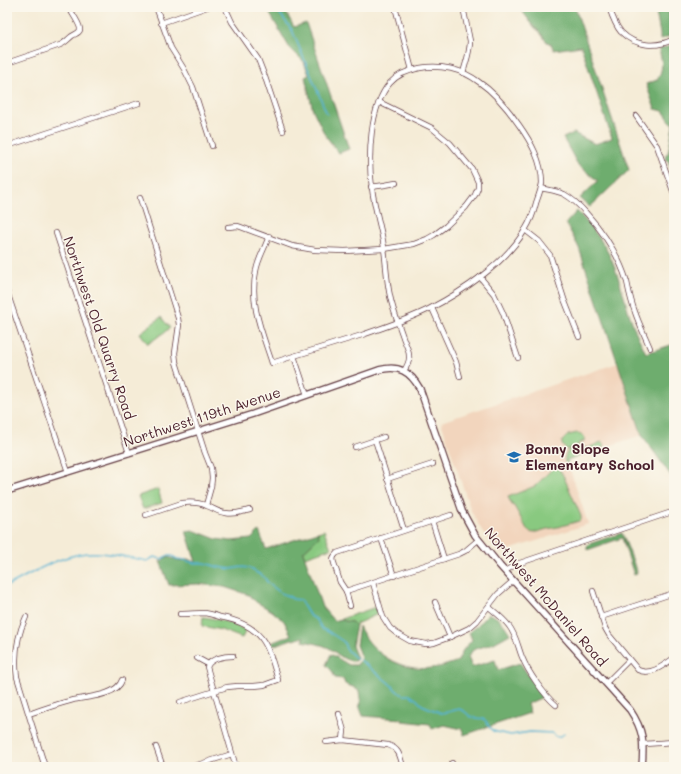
<svg xmlns="http://www.w3.org/2000/svg" width="681" height="774" font-family="Mali,sans-serif">
	<rect width="100%" height="100%" fill="#fbf7ec"/>
	<filter id="ink" filterUnits="userSpaceOnUse"><feTurbulence type="fractalNoise" baseFrequency=".025" numOctaves="2"/><feDisplacementMap in="SourceGraphic" scale="8" xChannelSelector="R" yChannelSelector="G"/><feConvolveMatrix kernelMatrix="1 2 1 2 8 2 1 2 1" color-interpolation-filters="sRGB"/></filter>
	<filter id="wash" filterUnits="userSpaceOnUse"><feTurbulence type="fractalNoise" baseFrequency=".012" numOctaves="4" result="noise"/><feDisplacementMap in="SourceGraphic" scale="16" xChannelSelector="R" yChannelSelector="G"/><feGaussianBlur stdDeviation="0.9" result="paint"/><feColorMatrix in="noise" values="0 0 0 0 0 0 0 0 0 0 0 0 0 0 0 0 0 1.4 0 .05"/><feComposite in="paint" operator="in"/></filter>
	<g filter="url(#wash)">
		<rect width="100%" height="100%" fill="#f5ecd7"/>
		<polygon fill="#f2d5bd" points="618,363 642,435 567,460 588,524 500,553 484,534 477,522 471,511 441,422"/>
		<g fill="#89c980" stroke="#6a7456">
			<polygon points="161,317 170,328 148,344 140,333"/>
			<path d="M577 433C581 433 586 436 584 441L578 444V446L572 447 567 450 562 445V441L568 435Z"/>
			<path d="M602 442 605 447 567 460 570 469C561 463 564 450 574 447 579 446 583 448 587 448 592 447 597 443 602 442Z"/>
			<polygon points="554,467 557,467 563,475 581,516 581,519 579,521 558,527 547,529 533,533 528,531 514,506 512,505 508,497 535,486"/>
			<polygon points="158,489 162,503 143,509 138,496"/>
			<polygon points="324,530 330,546 332,548 305,557 303,552 319,537 318,532"/>
			<polygon points="376,607 378,614 356,624 356,626 352,622 345,621 341,619"/>
			<path d="M203 617C219 619 232 623 246 630L242 638 221 630 202 626Z"/>
		</g>
		<g fill="#6ead6e" stroke="#5c664c">
			<polygon points="266,7 283,7 294,27 306,23 349,149 339,153 325,135 313,110 305,77 309,75 304,62 289,47"/>
			<polygon points="519,7 575,7 629,170 590,207 580,198 598,181 578,165 563,138 574,133 595,144 612,138 581,46 554,50 551,44 547,42 539,31 535,28"/>
			<polygon points="655,7 668,7 672,34 672,35 660,40 660,34"/>
			<path d="M674 45V172H672L668 160H666L665 155 668 153 673 125 663 111 655 109 646 84 657 80C664 68 662 62 659 49Z"/>
			<path d="M577 211C591 226 604 242 612 261 620 279 624 298 630 316 634 329 640 341 646 353L674 344V480L642 435 579 248 566 223Z"/>
			<path d="M193 530 216 539 231 541 251 539 259 531 266 549 318 532 319 537 303 552 322 607 334 621 341 619 345 621 352 622 356 626 352 646 357 658 355 661C345 662 337 653 329 648 321 644 312 643 303 641L304 637 293 640 292 639 272 646 271 643 291 635 284 621 272 611 256 602 249 595 224 587 198 584 169 585 160 561H162L166 557C174 558 181 563 188 559L196 562 186 531Z"/>
			<polygon points="622,533 633,561 637,574 634,575 622,538 587,550 587,547 589,544"/>
			<path d="M489 614C498 616 506 626 510 634L494 643 473 650 468 657 472 667 495 660 498 670 520 663 543 697 527 704 530 713 464 735 462 729 444 725 432 729 430 724 402 721V719L363 716 359 705H361L359 691 353 687 345 684 343 679 335 678 332 671 326 665 331 654 349 665H357L361 658 356 645 359 626C372 654 401 672 432 668 441 667 450 664 458 661L463 650 472 640 469 632 476 627 487 615Z"/>
		</g>
		<g fill="none" stroke-linecap="round" stroke-linejoin="round">
			<g stroke="#56b4d4" stroke-width="1.5">
				<polyline points="275,7 292,30 327,114"/>
				<path d="M7 586C30 574 54 559 80 554 102 550 126 557 147 561L154 557 161 559 167 556H172L177 559 185 560 194 563H205L218 567 231 569 242 567 249 568 264 577 268 583 281 593 288 596 293 599 300 600 309 615 317 620 322 629 329 632 344 642 346 649 357 659"/>
				<path d="M360 660 389 683 397 691 403 695H410L416 699 422 705 441 713 448 712 459 709 464 711 471 717 483 719 486 721 490 728 493 731 505 734 511 735 530 732 552 733C557 738 558 738 564 734"/>
			</g>
		</g>
	</g>
	<g filter="url(#ink)">
		<g fill="none" stroke-linecap="round" stroke-linejoin="round">
			<defs>
				<g id="minor">
					<polyline points="156,7 171,48 184,69 193,87 212,146"/>
					<polyline points="225,7 232,22 258,59 265,77 283,131"/>
					<polyline points="395,7 412,70"/>
					<path d="M609 7C612 16 615 25 621 32 636 47 657 48 674 39"/>
					<polyline points="161,23 207,7"/>
					<path d="M7 63 60 45C65 43 68 39 72 36 75 34 79 33 80 30 81 26 71 11 68 7"/>
					<path d="M463 73C466 62 470 52 470 41L463 7"/>
					<polyline points="636,116 657,146 674,194"/>
					<polyline points="7,146 139,103"/>
					<polyline points="371,187 385,185 396,183"/>
					<path d="M541 188C549 190 557 191 564 194 573 199 581 207 587 214 605 234 619 256 627 282 629 292 631 302 635 312 639 324 645 336 650 348"/>
					<polyline points="140,198 178,318 179,325 175,353 176,362 205,453 211,468 212,478 211,487 206,505"/>
					<polyline points="228,227 238,226 292,246 315,250 345,251 384,249 414,244 427,239 434,235 446,226 466,207 475,195 478,188 478,182 472,169 450,143 432,128 379,102"/>
					<polyline points="525,230 539,241 550,255 564,299 579,337"/>
					<polyline points="56,233 129,453"/>
					<path d="M269 236C265 248 258 259 256 271 249 304 262 332 272 363L294 356 307 395"/>
					<polyline points="480,277 494,294 503,313 518,358"/>
					<polyline points="7,292 68,472"/>
					<polyline points="432,308 456,362 460,377"/>
					<path d="M294 356C316 349 339 342 362 335 385 327 407 320 429 309 462 292 506 263 525 230 530 222 534 212 536 203 538 197 541 190 542 183 542 161 531 142 519 125 508 109 495 93 479 82 462 69 440 64 420 68 409 70 398 74 390 83 369 107 368 158 372 188 374 206 380 224 383 241 386 259 386 278 390 296 393 311 399 325 404 340 406 345 409 350 409 356 410 361 407 366 404 371"/>
					<polyline points="375,440 404,530"/>
					<polyline points="355,447 384,437"/>
					<polyline points="387,479 433,464"/>
					<path d="M146 515 182 503C191 502 199 502 207 506 213 508 218 512 225 513 234 515 241 512 250 510"/>
					<polyline points="432,521 444,559"/>
					<polyline points="381,538 394,576"/>
					<polyline points="505,571 517,564 657,517 669,513 674,513"/>
					<polyline points="373,583 383,617 390,628 396,633 410,641 426,644 434,643 450,637 469,628 477,621 498,594 513,581"/>
					<polyline points="346,591 459,554 465,551 478,540"/>
					<path d="M593 591 605 628 609 635 638 670C651 676 664 665 674 658"/>
					<polyline points="435,602 450,637"/>
					<path d="M350 606 346 591 340 582 334 563C332 558 334 556 337 553L451 515"/>
					<path d="M489 607C496 613 504 619 509 626 516 635 518 647 522 657 528 672 544 695 556 705"/>
					<path d="M26 617C17 636 14 656 17 677L45 767"/>
					<polyline points="601,617 674,593"/>
					<path d="M233 656C225 656 210 658 207 667L236 767"/>
					<polyline points="197,658 208,664"/>
					<polyline points="606,683 629,660"/>
					<path d="M180 702 227 687 238 686H254L264 685 278 680C274 667 271 653 264 642 255 627 237 620 220 617 215 615 210 614 205 613 197 613 188 614 180 614"/>
					<path d="M29 714C43 709 58 704 73 700 87 697 117 696 122 680"/>
					<polyline points="339,714 344,731 343,740"/>
					<path d="M326 742 343 740 388 745C400 749 400 757 403 767"/>
					<polyline points="644,744 674,742"/>
					<polyline points="156,747 163,767"/>
					<polyline points="452,763 453,767"/>
					<polyline points="191,767 232,754"/>
				</g>
				<path id="tertiary" d="M7 491 253 414 379 370C399 365 410 371 420 389L462 511 475 535 500 566 630 710C644 731 644 742 642 767"/>
			</defs>
			<use href="#minor" stroke="#643e45" stroke-width="6"/>
			<use href="#tertiary" stroke="#643e45" stroke-width="8"/>
			<use href="#minor" stroke="#fff" stroke-width="4.5"/>
			<use href="#tertiary" stroke="#fff" stroke-width="5.5"/>
		</g>
	</g>
	<defs>
		<symbol id="school-bare" viewBox="-9 -9 18 18"><path d="M0-5L7-2L0 1L-7-2ZM-4 1L0 2.5L4 1V4Q0 6-4 4Z" fill="#1f6fb2" stroke="#fbf7ec" stroke-width="2.5" paint-order="stroke"/></symbol>
	</defs>
	<g fill-rule="evenodd">
		<use href="#school-bare" x="504" y="447" width="20" height="20"/>
	</g>
	<g text-anchor="middle" stroke-width="3" stroke-linejoin="round" paint-order="stroke">
		<g font-size="14" fill="#4a1f2b" stroke="#fbf7ec">
			<text transform="translate(99 328) rotate(71)" y="5">Northwest Old Quarry Road</text>
			<text transform="translate(202 417) rotate(-18)" y="5">Northwest 119th Avenue</text>
			<text transform="translate(546 597) rotate(49)" y="5">Northwest McDaniel Road</text>
		</g>
		<g font-size="14" font-weight="bold" fill="#4a1f2b" stroke="#fbf7ec" text-anchor="start">
			<text x="525" y="454">Bonny Slope<tspan x="525" dy="16">Elementary School</tspan></text>
		</g>
	</g>
	<rect width="681" height="774" fill="none" stroke="#fbf7ec" stroke-width="24"/>
</svg>
